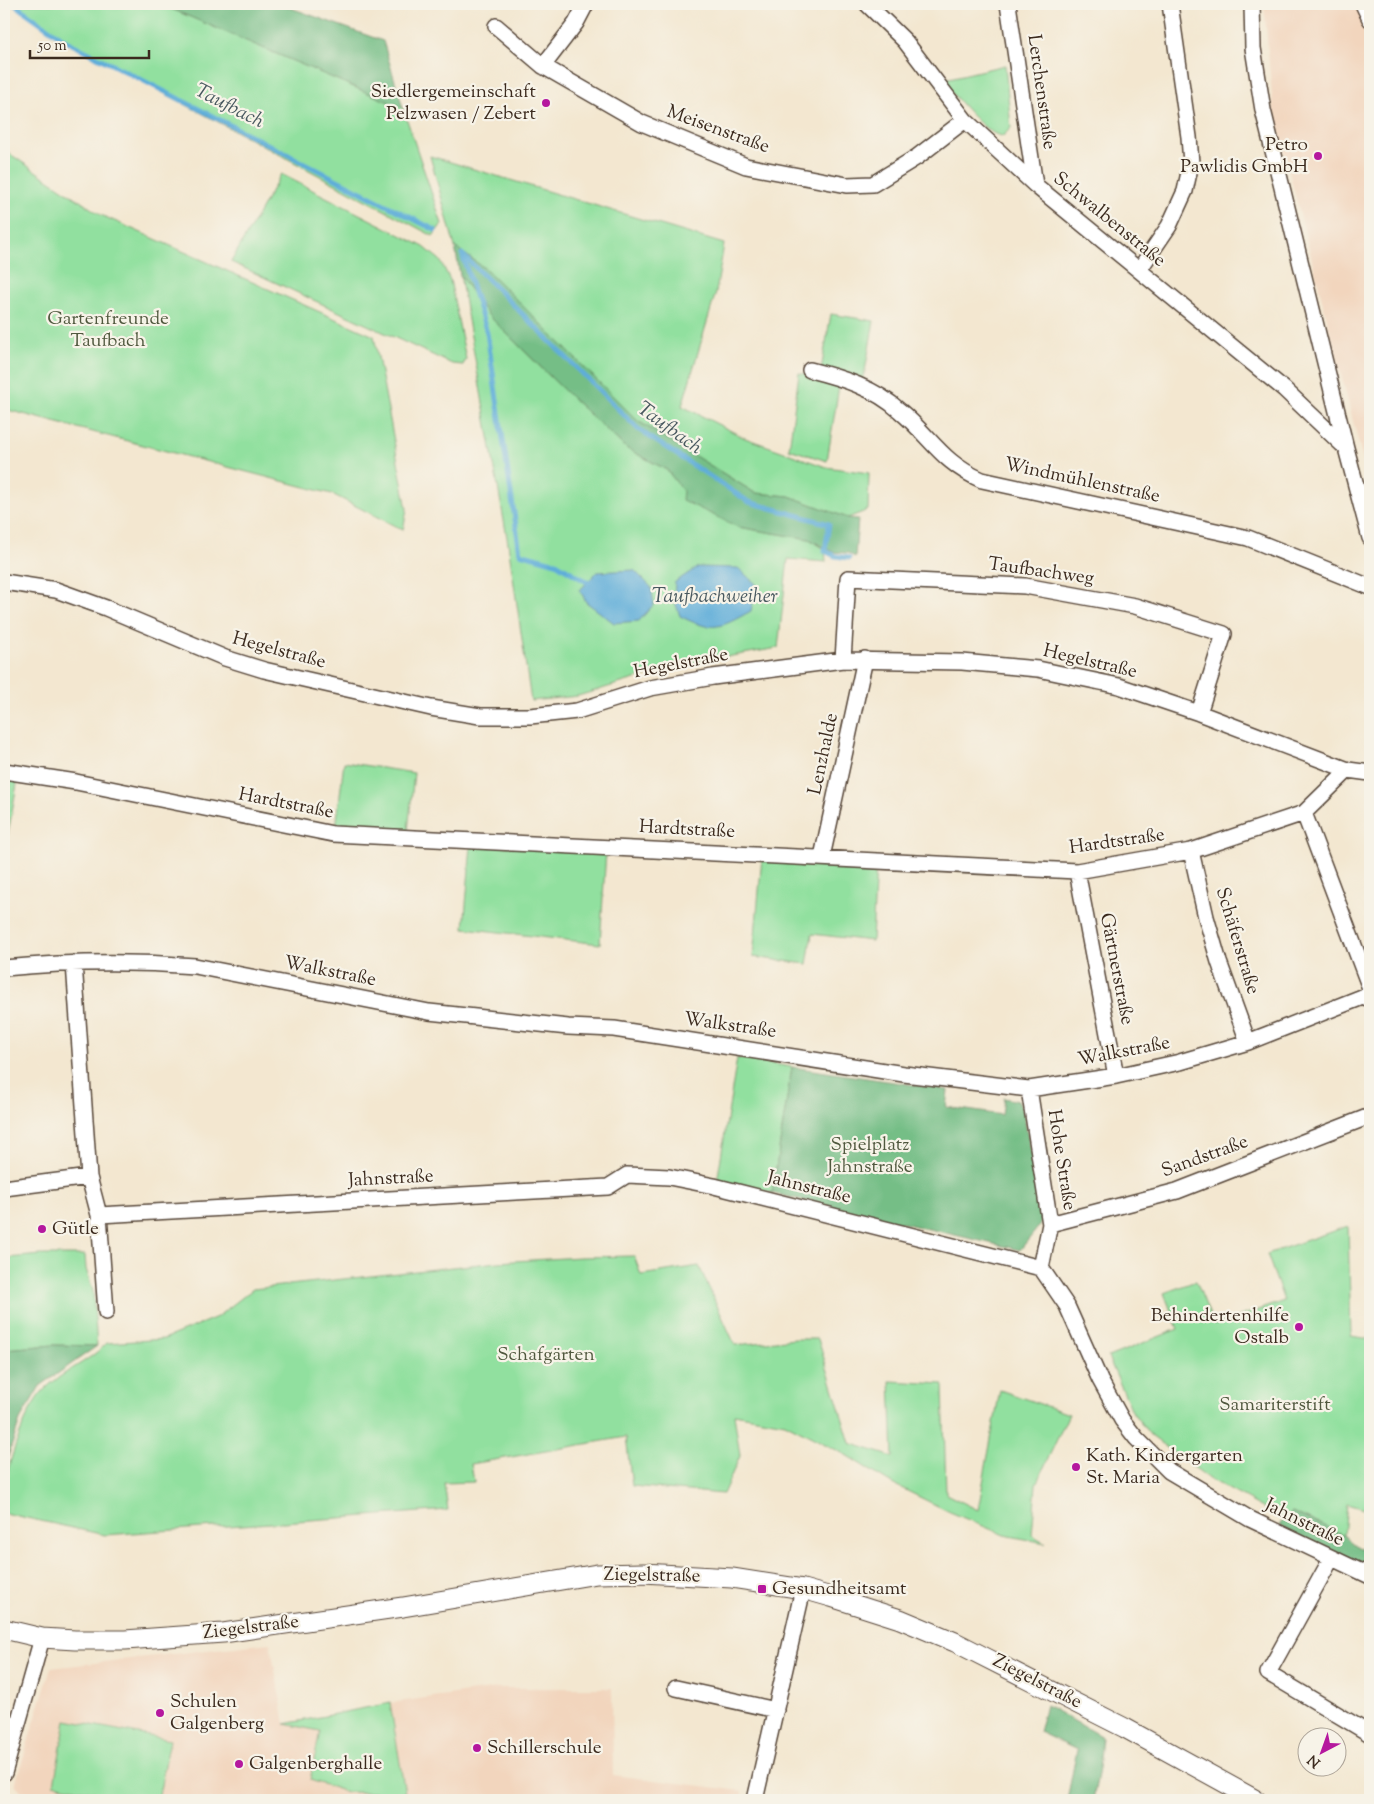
<svg xmlns="http://www.w3.org/2000/svg" width="1374" height="1804" font-family="'Sorts Mill Goudy',serif">
  <style>
    .built { fill: #f2d5bd }
    .green { fill: #91e09f; stroke: #66855e }
    .forest { fill: #74be86; stroke: #587452 }
    .water { fill: #5fadd9; stroke: #4d6c7c }
    .lines { fill: none; stroke-linecap: round; stroke-linejoin: round }
    .stream { stroke: #5fadd9; stroke-width: 5 }
    .minor-casing { stroke: #574639; stroke-width: 18 }
    .major-casing { stroke: #574639; stroke-width: 21 }
    .minor { stroke: #fff; stroke-width: 15 }
    .major { stroke: #fff; stroke-width: 19 }
    .poi-dot { fill: #b5179e; stroke: #f7f3e8; stroke-width: 2 }
    .labels { text-anchor: middle; dominant-baseline: central; stroke-width: 4.5; stroke-linejoin: round; paint-order: stroke }
    .poi-label { font-size: 19px; fill: #3b2a1e; stroke: #f7f3e8; text-anchor: start }
    .street-label { font-size: 19px; fill: #3b2a1e; stroke: #f7f3e8 }
    .park-label { font-size: 19px; fill: #50583e; stroke: #f7f3e8 }
    .water-label { font-size: 20px; font-style: italic; fill: #48585f; stroke: #f7f3e8 }
  </style>
  <rect width="100%" height="100%" fill="#f7f3e8"/>
  <filter id="ink" filterUnits="userSpaceOnUse"><feTurbulence type="fractalNoise" baseFrequency=".02" numOctaves="2"/><feDisplacementMap in="SourceGraphic" scale="10" xChannelSelector="R" yChannelSelector="G"/><feConvolveMatrix kernelMatrix="1 2 1 2 8 2 1 2 1" color-interpolation-filters="sRGB"/></filter>
  <filter id="wash" filterUnits="userSpaceOnUse"><feTurbulence type="fractalNoise" baseFrequency=".0096" numOctaves="4" result="noise"/><feDisplacementMap in="SourceGraphic" scale="20" xChannelSelector="R" yChannelSelector="G"/><feGaussianBlur stdDeviation="1.12" result="paint"/><feColorMatrix in="noise" values="0 0 0 0 0 0 0 0 0 0 0 0 0 0 0 0 0 1.4 0 .05"/><feComposite in="paint" operator="in"/></filter>
  <g filter="url(#wash)">
    <rect width="100%" height="100%" fill="#f3e7d0"/>
    <!-- built -->
    <path class="built" d="M 1264,4 L 1370,4 L 1370,487 L 1273,108 Z
      M 270,1643 L 285,1724 L 320,1731 L 405,1793 L 390,1703 L 498,1688 L 612,1688 L 613,1775 L 742,1791 L 741,1800 L 28,1800 L 15,1784 L 51,1668 Z"/>
    <!-- green -->
    <path class="green" d="M 14,4 L 160,4 L 403,108 L 442,224 L 433,236 L 66,41 Z
      M 1005,65 L 1011,128 L 1003,136 C 985,136 954,94 941,80 Z
      M 4,150 L 101,215 L 374,336 L 407,509 L 403,530 L 332,494 L 4,409 Z
      M 430,156 L 724,244 L 716,292 L 682,406 L 745,438 L 826,467 L 869,473 L 868,510 L 848,518 L 789,496 L 755,493 L 638,421 L 487,270 L 455,247 Z
      M 281,174 L 424,247 L 440,260 L 450,280 L 466,359 L 463,365 L 452,364 L 231,262 Z
      M 460,275 L 488,315 L 570,396 L 626,448 L 667,470 L 683,491 L 738,527 L 809,539 L 825,549 L 826,562 L 788,559 L 778,648 L 685,664 L 578,696 L 531,701 L 508,543 Z
      M 831,314 L 874,321 L 863,382 L 821,370 Z
      M 799,373 L 840,380 L 827,461 L 789,449 Z
      M 344,762 L 414,773 L 408,831 L 336,828 Z
      M 4,777 L 18,779 L 4,855 Z
      M 471,845 L 606,851 L 600,944 L 464,928 Z
      M 762,857 L 876,864 L 872,941 L 812,934 L 807,964 L 753,957 Z
      M 737,1058 L 792,1067 L 772,1193 L 717,1182 Z
      M 1348,1226 L 1351,1336 L 1370,1339 L 1370,1511 L 1347,1504 L 1344,1535 L 1292,1512 L 1283,1519 L 1210,1479 L 1151,1436 L 1133,1413 L 1108,1357 L 1178,1329 L 1164,1293 L 1196,1281 L 1214,1325 L 1284,1301 L 1267,1254 Z
      M 41,1255 L 85,1255 L 86,1269 L 93,1291 L 97,1346 L 54,1345 L 4,1349 L 4,1263 L 8,1258 Z
      M 634,1256 L 641,1275 L 699,1266 L 735,1345 L 796,1339 L 818,1339 L 850,1443 L 893,1457 L 890,1381 L 943,1384 L 946,1494 L 978,1510 L 1000,1390 L 1069,1414 L 1036,1484 L 1032,1535 L 1046,1543 L 1004,1535 L 950,1512 L 887,1481 L 846,1455 L 785,1423 L 734,1414 L 740,1456 L 723,1494 L 632,1486 L 626,1437 L 471,1464 L 474,1482 L 444,1483 L 448,1510 L 105,1535 L 4,1513 C 4,1505 3,1497 4,1489 C 7,1466 26,1409 42,1392 C 60,1372 88,1363 107,1343 L 164,1339 L 217,1317 L 253,1289 L 498,1262 L 581,1257 Z
      M 390,1703 L 405,1793 L 347,1792 L 310,1780 L 320,1731 L 285,1724 Z
      M 66,1720 L 170,1740 L 158,1800 L 133,1800 L 54,1784 Z"/>
    <!-- forest -->
    <path class="forest" d="M 160,4 L 280,4 L 383,41 L 403,108 Z
      M 455,247 L 487,270 L 638,421 L 755,493 L 789,496 L 848,518 L 858,519 L 855,557 L 848,553 L 833,552 L 809,539 L 738,527 L 682,500 L 683,491 L 667,470 L 626,448 L 570,396 L 488,315 L 460,275 Z
      M 792,1067 L 948,1090 L 946,1107 L 1002,1115 L 1004,1098 L 1018,1101 L 1023,1111 L 1044,1220 L 1020,1250 L 772,1193 Z
      M 54,1345 L 97,1346 L 40,1386 L 20,1420 L 4,1469 L 4,1349 Z
      M 1292,1512 L 1344,1535 L 1358,1547 L 1370,1551 L 1370,1571 L 1279,1526 L 1283,1519 Z
      M 1046,1705 L 1102,1737 L 1099,1769 L 1093,1800 L 1067,1800 L 1077,1750 L 1039,1732 Z"/>
    <!-- water -->
    <path class="water" d="M 698,567 L 738,568 L 756,584 L 751,611 C 720,628 713,633 680,616 L 674,599 L 675,582 Z
      M 634,570 L 651,587 L 654,604 L 639,621 L 614,623 L 586,602 L 580,590 L 597,572 Z"/>
    <g class="lines">
      <!-- stream -->
      <path class="stream" d="M 14,4 L 66,41 L 435,230
        M 462,254 L 639,430 L 749,502 L 829,524 L 825,551 L 835,556 L 849,558
        M 463,257 L 487,333 L 520,553 L 556,563 L 587,582"/>
    </g>
  </g>
  <g filter="url(#ink)">
    <g class="lines">
      <!-- minor casing -->
      <g class="minor-casing">
        <path id="minor" d="M 867,4 L 905,41 L 965,120 L 1035,185 L 1284,389 L 1346,448
          M 1008,4 L 1035,185
          M 1252,4 L 1253,48 L 1263,110 L 1346,448 L 1370,538
          M 1363,4 L 1370,19
          M 496,26 L 543,66 L 642,123 L 746,166 L 847,185 L 873,184 L 917,157 L 965,120
          M 543,66 L 576,23 L 586,4
          M 1139,270 L 1169,226 L 1185,191 L 1191,163 L 1189,137 L 1170,4
          M 810,370 C 842,378 875,388 900,411 C 931,437 942,463 982,480 L 1248,538 L 1370,587
          M 4,582 L 56,590 L 106,608 L 225,658 L 264,670 L 431,708 L 480,716 L 530,716 L 577,711 L 650,688 L 713,677 L 843,660 L 962,662 L 1038,669 L 1119,686 L 1199,713 L 1348,770 L 1370,773
          M 843,660 L 848,578 L 1025,586 L 1135,606 L 1224,634 L 1199,713
          M 4,771 L 76,782 L 333,834 L 1077,871 L 1191,851 L 1304,813 L 1348,770
          M 1304,813 L 1370,988
          M 1191,851 L 1206,917 L 1219,962 L 1248,1042
          M 822,857 L 865,659
          M 1077,871 L 1116,1076
          M 74,963 L 89,1177 L 99,1215 L 608,1187 L 627,1175 L 669,1177 L 714,1186 L 1041,1268 L 1067,1306 L 1100,1380 L 1122,1420 L 1136,1438 L 1169,1471 L 1250,1519 L 1370,1576
          M 4,968 C 67,962 131,961 195,966 L 429,1012 L 568,1027 L 614,1029 L 904,1074 L 1029,1089 L 1116,1076 L 1180,1062 L 1248,1042 L 1370,994
          M 1029,1089 L 1050,1224 L 1041,1268
          M 4,1188 L 89,1177
          M 99,1215 L 106,1312
          M 1050,1224 L 1177,1191 L 1370,1116
          M 1331,1559 L 1268,1673 L 1370,1734
          M 676,1688 L 776,1710
          M 4,1773 L 42,1638
          M 755,1800 L 803,1589"/>
      </g>
      <!-- major casing -->
      <g class="major-casing">
        <path id="major" d="M 4,1629 L 42,1638 L 75,1640 L 125,1640 L 223,1633 L 403,1607 L 597,1574 L 643,1573 L 732,1578 L 803,1589 L 831,1597 L 900,1619 L 955,1642 L 1125,1728 L 1256,1800"/>
      </g>
      <!-- minor -->
      <use href="#minor" class="minor"/>
      <!-- major -->
      <use href="#major" class="major"/>
    </g>
  </g>
  <!-- markers -->
  <g class="poi-dot">
    <circle cx="546" cy="103" r="5"/>
    <circle cx="1318" cy="156" r="5"/>
    <circle cx="42" cy="1229" r="5"/>
    <circle cx="1299" cy="1327" r="5"/>
    <circle cx="1076" cy="1467" r="5"/>
    <rect x="757" y="1584" width="10" height="10" rx="2.5"/>
    <circle cx="160" cy="1713" r="5"/>
    <circle cx="477" cy="1748" r="5"/>
    <circle cx="239" cy="1764" r="5"/>
  </g>
  <g class="labels">
    <!-- poi labels -->
    <g class="poi-label">
      <text x="536" y="92" text-anchor="end">Siedlergemeinschaft<tspan x="536" dy="22">Pelzwasen / Zebert</tspan></text>
      <text x="1308" y="145" text-anchor="end">Petro<tspan x="1308" dy="22">Pawlidis GmbH</tspan></text>
      <text x="52" y="1229">Gütle</text>
      <text x="1289" y="1316" text-anchor="end">Behindertenhilfe<tspan x="1289" dy="22">Ostalb</tspan></text>
      <text x="1086" y="1456">Kath. Kindergarten<tspan x="1086" dy="22">St. Maria</tspan></text>
      <text x="772" y="1589">Gesundheitsamt</text>
      <text x="170" y="1702">Schulen<tspan x="170" dy="22">Galgenberg</tspan></text>
      <text x="487" y="1748">Schillerschule</text>
      <text x="249" y="1764">Galgenberghalle</text>
    </g>
    <!-- street labels -->
    <g class="street-label">
      <text transform="translate(1041 92) rotate(82)">Lerchenstraße</text>
      <text transform="translate(718 130) rotate(20)">Meisenstraße</text>
      <text transform="translate(1109 220) rotate(39)">Schwalbenstraße</text>
      <text transform="translate(1082 481) rotate(12)">Windmühlenstraße</text>
      <text transform="translate(1041 572) rotate(8)">Taufbachweg</text>
      <text transform="translate(279 651) rotate(15)">Hegelstraße</text>
      <text transform="translate(1090 662) rotate(13)">Hegelstraße</text>
      <text transform="translate(681 664) rotate(-11)">Hegelstraße</text>
      <text transform="translate(824 754) rotate(-78)">Lenzhalde</text>
      <text transform="translate(286 804) rotate(11)">Hardtstraße</text>
      <text transform="translate(687 830) rotate(3)">Hardtstraße</text>
      <text transform="translate(1117 842) rotate(-8)">Hardtstraße</text>
      <text transform="translate(1237 941) rotate(73)">Schäferstraße</text>
      <text transform="translate(1116 969) rotate(79)">Gärtnerstraße</text>
      <text transform="translate(330 972) rotate(11)">Walkstraße</text>
      <text transform="translate(730 1026) rotate(8)">Walkstraße</text>
      <text transform="translate(1124 1052) rotate(-11)">Walkstraße</text>
      <text transform="translate(1205 1157) rotate(-20)">Sandstraße</text>
      <text transform="translate(1061 1160) rotate(81)">Hohe Straße</text>
      <text transform="translate(391 1179) rotate(-3)">Jahnstraße</text>
      <text transform="translate(809 1188) rotate(14)">Jahnstraße</text>
      <text transform="translate(1304 1523) rotate(26)">Jahnstraße</text>
      <text transform="translate(652 1576) rotate(1)">Ziegelstraße</text>
      <text transform="translate(251 1628) rotate(-7)">Ziegelstraße</text>
      <text transform="translate(1037 1682) rotate(27)">Ziegelstraße</text>
    </g>
    <!-- park labels -->
    <g class="park-label">
      <text x="108" y="319">Gartenfreunde<tspan x="108" dy="22">Taufbach</tspan></text>
      <text x="870" y="1145">Spielplatz<tspan x="870" dy="22">Jahnstraße</tspan></text>
      <text x="546" y="1355">Schafgärten</text>
      <text x="1275" y="1405">Samariterstift</text>
    </g>
    <!-- water labels -->
    <g class="water-label">
      <text transform="translate(229 107) rotate(27)">Taufbach</text>
      <text transform="translate(669 429) rotate(36)">Taufbach</text>
      <text x="715" y="597">Taufbachweiher</text>
    </g>
  </g>
  <!-- margin -->
  <rect width="1374" height="1804" fill="none" stroke="#f7f3e8" stroke-width="20"/>
  <!-- north arrow -->
  <g transform="translate(1322 1752) rotate(221)"><circle r="24" fill="#f7f3e8" stroke="#aca397"/>
  <path d="M0-4L9 19L0 12L-9 19Z" fill="#b5179e"/>
  <text y="-8" font-size="14" font-weight="bold" text-anchor="middle" fill="#3b2a1e">N</text>
  </g>
  <!-- scale -->
  <path d="M30 50v8h119v-8" fill="none" stroke="#3b2a1e" stroke-width="2.5"/>
  <text x="38" y="50" font-size="15" fill="#3b2a1e" stroke="#f7f3e8" stroke-width="4" paint-order="stroke">50 m</text>
</svg>
